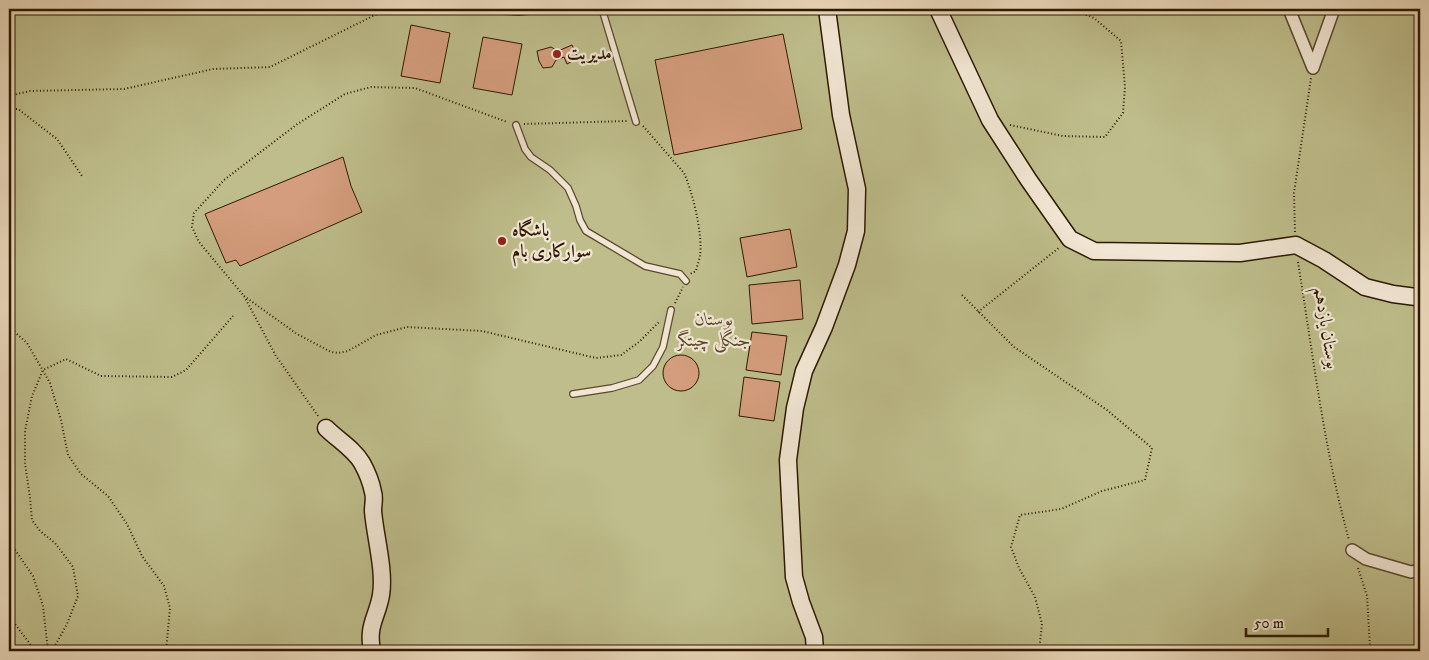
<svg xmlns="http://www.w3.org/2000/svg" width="1429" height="660" font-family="'IM FELL DW Pica',Amiri,serif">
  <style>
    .green { fill: #bebd8b; stroke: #766b46 }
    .building { fill: #d49d7d; stroke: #2d1900 }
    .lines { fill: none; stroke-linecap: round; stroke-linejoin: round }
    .lane-casing { stroke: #5c492f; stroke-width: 8 }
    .street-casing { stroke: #5c492f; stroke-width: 14 }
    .secondary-casing { stroke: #2d1900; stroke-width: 19 }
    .path { stroke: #2d1900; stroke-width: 2; stroke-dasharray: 1 2.5; stroke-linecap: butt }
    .lane { stroke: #f1e6d3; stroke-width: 5.5 }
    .street { stroke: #f1e6d3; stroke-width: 11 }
    .secondary { stroke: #f1e6d3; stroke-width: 16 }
    .poi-dot { fill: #8f2418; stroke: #f1e6d3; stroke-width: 2 }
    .labels { text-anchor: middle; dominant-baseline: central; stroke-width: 4.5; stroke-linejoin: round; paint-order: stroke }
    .poi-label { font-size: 18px; font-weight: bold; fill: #2d1900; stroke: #f1e6d3; text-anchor: start }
    .park-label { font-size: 18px; font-style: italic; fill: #584a2a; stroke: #f1e6d3 }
    .street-label { font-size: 18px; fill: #2d1900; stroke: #f1e6d3 }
  </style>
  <rect width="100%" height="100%" fill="#ead9bb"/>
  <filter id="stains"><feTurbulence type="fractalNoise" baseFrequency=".004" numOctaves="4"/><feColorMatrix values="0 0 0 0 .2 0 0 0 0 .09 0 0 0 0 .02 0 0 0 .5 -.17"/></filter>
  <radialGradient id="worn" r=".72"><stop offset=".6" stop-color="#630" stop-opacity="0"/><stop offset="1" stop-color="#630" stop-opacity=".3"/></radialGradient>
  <!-- green -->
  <path class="green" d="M 9,9 L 1420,9 L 1420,651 L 9,651 Z"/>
  <!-- building -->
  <path class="building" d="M 411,25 L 450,33 L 440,83 L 401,76 Z
    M 783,34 L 802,129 L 674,155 L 655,60 Z
    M 483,37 L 522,44 L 512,95 L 473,88 Z
    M 572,45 L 578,58 L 567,64 L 564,57 L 556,60 L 552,67 L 543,68 L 539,61 L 537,51 L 551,47 L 558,51 Z
    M 343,157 L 351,186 L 362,212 L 240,266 L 236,260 L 226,263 L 205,214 Z
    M 790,229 L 797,267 L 747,277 L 740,238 Z
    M 800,280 L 803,319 L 752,324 L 749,285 Z
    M 752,332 L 787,336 L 781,375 L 746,370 Z
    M663 373a18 18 0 1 1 36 0a18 18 0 1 1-36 0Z
    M 744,377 L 780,382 L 774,421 L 739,416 Z"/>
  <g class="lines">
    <!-- lane casing -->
    <g class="lane-casing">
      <path id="lane" d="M 473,9 L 519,12 L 549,9
        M 602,9 L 636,122
        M 516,125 L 525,149 L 531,157 L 550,170 L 568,188 L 576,206 L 580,220 L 586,231 L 645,266 L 680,274 L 686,281
        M 573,394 L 612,388 L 639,380 L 653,366 L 663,347 L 671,310"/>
    </g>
    <!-- street casing -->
    <g class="street-casing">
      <path id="street" d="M 1289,9 L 1313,68
        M 1313,68 L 1334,9
        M 1352,550 L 1366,559 L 1411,572 L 1420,570"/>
    </g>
    <!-- secondary casing -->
    <g class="secondary-casing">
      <path id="secondary" d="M 938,9 L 990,120 L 1028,179 L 1070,239 L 1094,251 L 1240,253 L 1296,245 L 1324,260 L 1365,287 L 1393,294 L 1416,297 L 1420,296
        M 326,428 C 338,440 354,449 362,463 C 367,472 371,482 373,492 C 375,498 373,504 373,511 C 375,536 385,570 381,595 C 377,618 367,625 372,651
        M 815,651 L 814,637 L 801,602 L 794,577 L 788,460 L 795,408 L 804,371 L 824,327 L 847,265 L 856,231 L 857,189 L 841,115 L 827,9"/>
    </g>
    <!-- path -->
    <path class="path" d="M 9,96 L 30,91 L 124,89 L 213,69 L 270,67 L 381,12 L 394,9
      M 9,109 L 18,109 L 57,139 L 82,176
      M 524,124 L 627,121
      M 1010,125 L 1063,136 L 1105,137 L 1123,113 L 1125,87 L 1121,41 L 1094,18 L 1072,9
      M 643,126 L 684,173 C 693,193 703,235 700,256 C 699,261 697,266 696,271 L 690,274
      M 1295,232 L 1294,193 L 1311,78
      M 1298,262 C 1313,355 1324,449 1349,540
      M 962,295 L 1014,347 L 1107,410 L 1152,448 L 1145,480 L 1102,491 L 1061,509 L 1020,515 L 1011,547 L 1019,568 L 1035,597 L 1042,624 L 1039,651
      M 244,296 L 297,334 L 331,352 L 338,353 L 348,351 L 376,335 L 407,327 L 482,331 L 596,358 L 621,355 L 639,342 L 659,322
      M 675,303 L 683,287
      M 978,312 L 1060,247
      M 9,327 L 27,343 L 50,383 L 61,420 L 68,455 L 81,474 L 108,496 L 127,524 L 142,556 L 164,586 L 170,608 L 166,651
      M 318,416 L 276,356 L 244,296 L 199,242 L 192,227 L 194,213 L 224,180 L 296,125 L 345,94 L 371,87 L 415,88 L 507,122
      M 9,541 L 33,576 L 43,606 L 48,651
      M 1358,568 L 1367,596 L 1370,647 L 1369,651
      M 9,616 L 33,648 L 38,651
      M 52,651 L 67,624 L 78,596 L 73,567 L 55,543 L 40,531 L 32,520 L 30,498 L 25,463 L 25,431 L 32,396 L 43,370 L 66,359 L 101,376 L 172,377 L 186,370 L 233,316"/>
    <!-- lane -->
    <use href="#lane" class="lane"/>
    <!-- street -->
    <use href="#street" class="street"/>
    <!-- secondary -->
    <use href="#secondary" class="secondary"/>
  </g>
  <!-- markers -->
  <g class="poi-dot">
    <circle cx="557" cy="54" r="5"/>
    <circle cx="502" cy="241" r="5"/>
  </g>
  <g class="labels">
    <!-- poi labels -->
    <g class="poi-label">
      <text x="567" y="54">مدیریت</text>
      <text x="512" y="231">باشگاه<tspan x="512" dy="21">سوارکاری بام</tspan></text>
    </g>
    <!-- park labels -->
    <g class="park-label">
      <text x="714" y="320">بوستان<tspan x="714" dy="21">جنگلی چیتگر</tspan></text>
    </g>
    <!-- street labels -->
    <g class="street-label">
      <text transform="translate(1326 328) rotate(81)">بوستان یازدهم</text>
    </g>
  </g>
  <!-- margin -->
  <rect width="1429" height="660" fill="none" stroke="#ead9bb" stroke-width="30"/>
  <rect x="10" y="10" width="1409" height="640" fill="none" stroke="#2d1900" stroke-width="2.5"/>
  <rect x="15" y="15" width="1399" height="630" fill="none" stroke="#2d1900"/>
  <!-- scale -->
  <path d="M1246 628v8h82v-8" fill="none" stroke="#2d1900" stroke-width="2.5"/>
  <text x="1254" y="628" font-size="15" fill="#2d1900" stroke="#f1e6d3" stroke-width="4" paint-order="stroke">50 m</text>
  <rect width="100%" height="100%" filter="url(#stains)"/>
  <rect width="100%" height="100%" fill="url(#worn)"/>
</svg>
